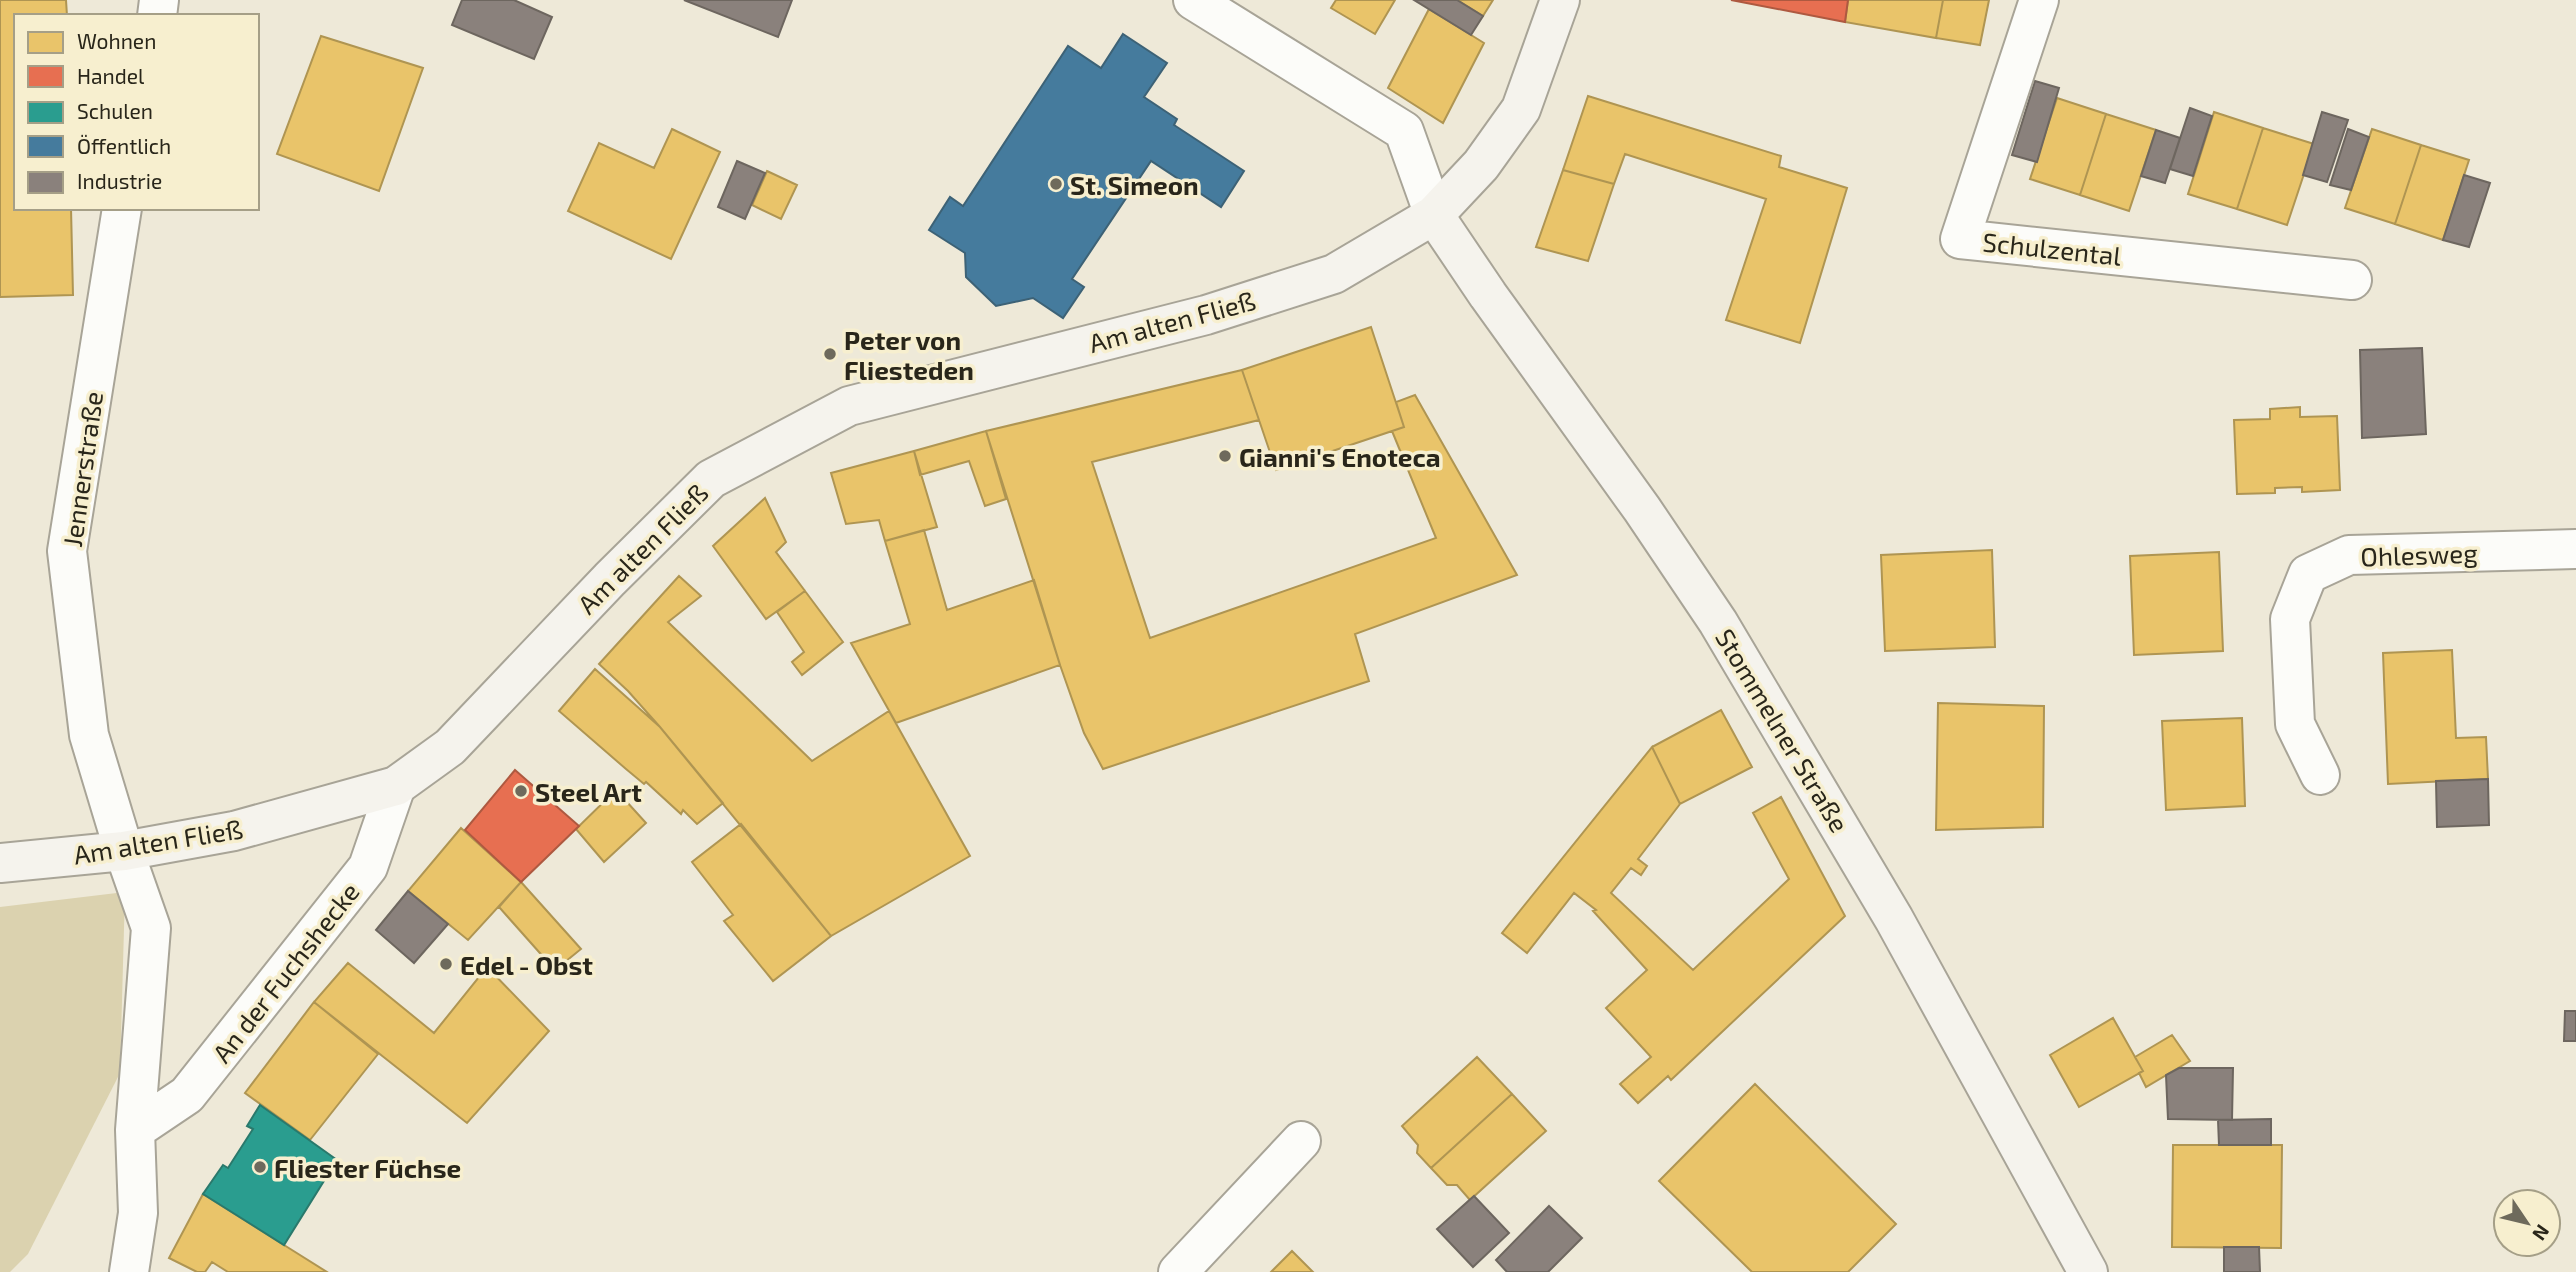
<svg xmlns="http://www.w3.org/2000/svg" width="2576" height="1272" font-family="'Exo 2',sans-serif">
  <style>
    .green { fill: #dbd2af }
    .homes { fill: #e9c46a; stroke: #af9552; stroke-width: 2 }
    .shops { fill: #e76f51; stroke: #ae5940; stroke-width: 2 }
    .schools { fill: #2a9d8f; stroke: #2a796c; stroke-width: 2 }
    .public { fill: #457b9d; stroke: #3d6276; stroke-width: 2 }
    .industry { fill: #8a817c; stroke: #6d665f; stroke-width: 2 }
    .lines { fill: none; stroke-linecap: round; stroke-linejoin: round }
    .minor-casing { stroke: #a8a497; stroke-width: 42 }
    .secondary-casing { stroke: #a8a497; stroke-width: 42 }
    .minor { stroke: #fcfcf9; stroke-width: 38 }
    .secondary { stroke: #f5f3ed; stroke-width: 38 }
    .poi-dot { fill: #6e6a5c; stroke: #f7efcf; stroke-width: 2.5 }
    .labels { text-anchor: middle; dominant-baseline: central; stroke-width: 7; stroke-linejoin: round; paint-order: stroke }
    .poi-label { font-size: 26px; font-weight: bold; fill: #29261a; stroke: #f7efcf; text-anchor: start }
    .street-label { font-size: 26px; fill: #29261a; stroke: #f7efcf }
  </style>
  <rect width="100%" height="100%" fill="#eee9d8"/>
  <!-- green -->
  <path class="green" d="M 125,892 L 120,1073 L 28,1254 L 10,1272 L 0,1272 L 0,907 Z"/>
  <!-- homes -->
  <path class="homes" d="M 0,0 L 66,0 L 67,16 L 16,16 L 16,208 L 71,208 L 73,295 L 0,297 Z
    M 1336,0 L 1395,0 L 1375,34 L 1331,8 Z
    M 1457,0 L 1493,0 L 1483,16 Z
    M 1848,0 L 1943,0 L 1936,38 L 1845,22 Z
    M 1943,0 L 1989,0 L 1980,45 L 1936,38 Z
    M 1429,9 L 1484,43 L 1443,123 L 1388,88 Z
    M 321,36 L 423,68 L 379,191 L 277,154 Z
    M 1588,96 L 1781,156 L 1779,167 L 1847,188 L 1800,343 L 1726,320 L 1766,199 L 1625,154 L 1614,184 L 1563,170 Z
    M 2057,98 L 2106,114 L 2080,195 L 2030,179 Z
    M 2214,112 L 2263,128 L 2237,209 L 2188,194 Z
    M 2106,114 L 2156,130 L 2129,211 L 2080,195 Z
    M 2263,128 L 2314,144 L 2287,225 L 2237,209 Z
    M 672,129 L 720,152 L 671,259 L 568,211 L 599,143 L 654,168 Z
    M 2372,129 L 2421,145 L 2395,224 L 2345,208 Z
    M 2421,145 L 2469,160 L 2443,240 L 2395,224 Z
    M 1563,170 L 1614,184 L 1588,261 L 1536,247 Z
    M 767,171 L 797,185 L 781,219 L 752,205 Z
    M 1371,327 L 1404,427 L 1276,470 L 1242,370 Z
    M 1242,370 L 1259,420 L 1092,462 L 1150,638 L 1436,538 L 1392,431 L 1404,427 L 1396,402 L 1415,395 L 1517,575 L 1355,634 L 1369,681 L 1103,769 L 1084,733 L 1060,665 L 986,431 Z
    M 2300,407 L 2300,417 L 2337,416 L 2340,490 L 2302,492 L 2302,487 L 2275,488 L 2275,493 L 2237,494 L 2234,420 L 2270,419 L 2270,409 Z
    M 986,431 L 1006,499 L 985,506 L 969,461 L 920,475 L 914,451 Z
    M 914,451 L 937,527 L 885,541 L 879,520 L 846,524 L 831,473 Z
    M 765,498 L 786,542 L 776,552 L 805,591 L 766,619 L 713,546 Z
    M 924,530 L 947,610 L 1034,580 L 1060,665 L 896,723 L 851,643 L 910,624 L 885,541 Z
    M 1992,550 L 1995,647 L 1885,651 L 1881,555 Z
    M 2219,552 L 2223,651 L 2134,655 L 2130,556 Z
    M 679,576 L 701,596 L 668,622 L 812,761 L 889,711 L 970,856 L 831,936 L 660,727 L 628,691 L 599,664 Z
    M 805,591 L 843,642 L 802,675 L 792,662 L 804,652 L 777,612 Z
    M 2452,650 L 2456,738 L 2486,737 L 2488,779 L 2388,784 L 2383,653 Z
    M 595,669 L 660,727 L 723,803 L 697,824 L 683,810 L 681,814 L 646,782 L 644,784 L 626,769 L 559,711 Z
    M 1938,703 L 2044,706 L 2043,827 L 1936,830 Z
    M 1721,710 L 1752,767 L 1680,804 L 1652,747 Z
    M 2242,718 L 2245,806 L 2166,810 L 2162,721 Z
    M 1652,747 L 1680,804 L 1638,859 L 1647,866 L 1641,875 L 1631,868 L 1611,893 L 1693,970 L 1789,879 L 1753,813 L 1781,797 L 1845,916 L 1671,1080 L 1668,1076 L 1638,1103 L 1620,1084 L 1651,1057 L 1606,1008 L 1647,970 L 1593,911 L 1596,910 L 1574,893 L 1527,953 L 1502,933 Z
    M 616,790 L 646,823 L 604,862 L 576,829 Z
    M 741,824 L 831,936 L 773,981 L 724,921 L 733,915 L 692,862 Z
    M 461,828 L 521,882 L 468,940 L 408,891 Z
    M 521,882 L 581,949 L 555,970 L 499,907 Z
    M 348,963 L 434,1033 L 487,967 L 549,1031 L 467,1123 L 314,1002 Z
    M 314,1002 L 378,1054 L 310,1140 L 245,1093 Z
    M 2113,1018 L 2143,1071 L 2079,1107 L 2050,1055 Z
    M 2172,1035 L 2190,1061 L 2146,1087 L 2139,1073 L 2143,1071 L 2135,1057 Z
    M 1477,1057 L 1512,1094 L 1431,1168 L 1417,1153 L 1418,1145 L 1402,1126 Z
    M 1755,1084 L 1896,1224 L 1848,1272 L 1752,1272 L 1659,1181 Z
    M 1512,1094 L 1546,1131 L 1470,1200 L 1457,1185 L 1447,1185 L 1431,1168 Z
    M 2173,1145 L 2282,1145 L 2281,1248 L 2172,1247 Z
    M 203,1194 L 284,1245 L 327,1272 L 228,1272 L 212,1262 L 205,1272 L 197,1272 L 169,1258 Z
    M 1292,1251 L 1313,1272 L 1271,1272 Z"/>
  <!-- shops -->
  <path class="shops" d="M 1731,0 L 1848,0 L 1845,22 Z
    M 515,770 L 579,826 L 521,882 L 465,830 Z"/>
  <!-- schools -->
  <path class="schools" d="M 260,1105 L 337,1160 L 284,1245 L 203,1194 L 223,1165 L 228,1168 L 253,1129 L 247,1126 Z"/>
  <!-- public -->
  <path class="public" d="M 1123,34 L 1167,63 L 1144,97 L 1177,119 L 1174,125 L 1244,171 L 1221,207 L 1151,161 L 1072,279 L 1084,287 L 1063,318 L 1033,298 L 996,306 L 966,277 L 965,253 L 929,230 L 950,197 L 963,206 L 1068,46 L 1101,68 Z"/>
  <!-- industry -->
  <path class="industry" d="M 462,0 L 514,0 L 552,17 L 534,59 L 452,25 Z
    M 684,0 L 792,0 L 778,37 Z
    M 1414,0 L 1457,0 L 1483,16 L 1471,35 Z
    M 2035,81 L 2059,88 L 2037,162 L 2012,155 Z
    M 2190,108 L 2212,116 L 2193,176 L 2170,169 Z
    M 2322,112 L 2348,120 L 2327,182 L 2303,175 Z
    M 2348,129 L 2369,137 L 2351,190 L 2330,185 Z
    M 2156,130 L 2180,138 L 2165,183 L 2141,176 Z
    M 737,161 L 765,173 L 745,219 L 718,207 Z
    M 2464,175 L 2490,183 L 2469,247 L 2443,240 Z
    M 2422,348 L 2426,434 L 2362,438 L 2360,350 Z
    M 2488,779 L 2489,825 L 2437,827 L 2436,781 Z
    M 408,891 L 448,924 L 414,963 L 376,930 Z
    M 2565,1011 L 2576,1011 L 2576,1041 L 2564,1041 Z
    M 2179,1068 L 2233,1068 L 2232,1120 L 2168,1119 L 2166,1075 Z
    M 2271,1119 L 2271,1145 L 2219,1145 L 2218,1120 Z
    M 1474,1196 L 1509,1233 L 1473,1267 L 1437,1229 Z
    M 1549,1206 L 1582,1238 L 1548,1272 L 1507,1272 L 1496,1260 Z
    M 2224,1247 L 2259,1247 L 2260,1272 L 2224,1272 Z"/>
  <g class="lines">
    <!-- minor casing -->
    <g class="minor-casing">
      <path id="minor" d="M 1193,0 L 1404,131 L 1434,215
        M 2039,0 L 1960,239 L 2352,280
        M 157,16 L 159,0
        M 122,208 L 67,551 L 89,735 L 124,851 L 151,928 L 135,1130 L 138,1213 L 129,1272
        M 2320,775 L 2295,724 L 2290,619 L 2308,574 L 2349,555 L 2576,549
        M 135,1130 L 187,1095 L 368,867 L 396,786
        M 1178,1272 L 1301,1141"/>
    </g>
    <!-- secondary casing -->
    <g class="secondary-casing">
      <path id="secondary" d="M 1434,215 L 1488,295 L 1642,509 L 1718,622 L 1894,919 L 2088,1272
        M 0,863 L 124,851 L 234,831 L 396,786 L 450,747 L 610,579 L 711,479 L 849,406 L 1206,315 L 1334,274 L 1434,215 L 1481,165 L 1521,109 L 1560,0"/>
    </g>
    <!-- minor -->
    <use href="#minor" class="minor"/>
    <!-- secondary -->
    <use href="#secondary" class="secondary"/>
  </g>
  <!-- markers -->
  <g class="poi-dot">
    <circle cx="1056" cy="184" r="7"/>
    <circle cx="830" cy="354" r="7"/>
    <circle cx="1225" cy="456" r="7"/>
    <circle cx="521" cy="791" r="7"/>
    <circle cx="446" cy="964" r="7"/>
    <circle cx="260" cy="1167" r="7"/>
  </g>
  <g class="labels">
    <!-- poi labels -->
    <g class="poi-label">
      <text x="1070" y="184">St. Simeon</text>
      <text x="844" y="339">Peter von<tspan x="844" dy="30">Fliesteden</tspan></text>
      <text x="1239" y="456">Gianni's Enoteca</text>
      <text x="535" y="791">Steel Art</text>
      <text x="460" y="964">Edel - Obst</text>
      <text x="274" y="1167">Fliester Füchse</text>
    </g>
    <!-- street labels -->
    <g class="street-label">
      <text transform="translate(2052 248) rotate(6)">Schulzental</text>
      <text transform="translate(1172 321) rotate(-15)">Am alten Fließ</text>
      <text transform="translate(82 469) rotate(-82)">Jennerstraße</text>
      <text transform="translate(642 548) rotate(-45)">Am alten Fließ</text>
      <text transform="translate(2419 554) rotate(-2)">Ohlesweg</text>
      <text transform="translate(1783 730) rotate(59)">Stommelner Straße</text>
      <text transform="translate(158 841) rotate(-9)">Am alten Fließ</text>
      <text transform="translate(285 972) rotate(-52)">An der Fuchshecke</text>
    </g>
  </g>
  <!-- legend -->
  <rect x="14" y="14" width="245" height="196" fill="#f7efcf" stroke="#a59f87" stroke-width="2"/>
  <rect x="28" y="32" width="35" height="21" fill="#e9c46a" stroke="#a59f87" stroke-width="2"/>
  <text x="77" y="49" font-size="21" fill="#29261a">Wohnen</text>
  <rect x="28" y="66" width="35" height="21" fill="#e76f51" stroke="#a59f87" stroke-width="2"/>
  <text x="77" y="84" font-size="21" fill="#29261a">Handel</text>
  <rect x="28" y="102" width="35" height="21" fill="#2a9d8f" stroke="#a59f87" stroke-width="2"/>
  <text x="77" y="119" font-size="21" fill="#29261a">Schulen</text>
  <rect x="28" y="136" width="35" height="21" fill="#457b9d" stroke="#a59f87" stroke-width="2"/>
  <text x="77" y="154" font-size="21" fill="#29261a">Öffentlich</text>
  <rect x="28" y="172" width="35" height="21" fill="#8a817c" stroke="#a59f87" stroke-width="2"/>
  <text x="77" y="189" font-size="21" fill="#29261a">Industrie</text>
  <!-- north arrow -->
  <g transform="translate(2527 1223) rotate(125)"><circle r="33" fill="#f7efcf" stroke="#a59f87" stroke-width="2"/>
  <path d="M0-5L12 26L0 18L-12 26Z" fill="#6e6a5c"/>
  <text y="-10" font-size="19" font-weight="bold" text-anchor="middle" fill="#29261a">N</text>
  </g>
</svg>
